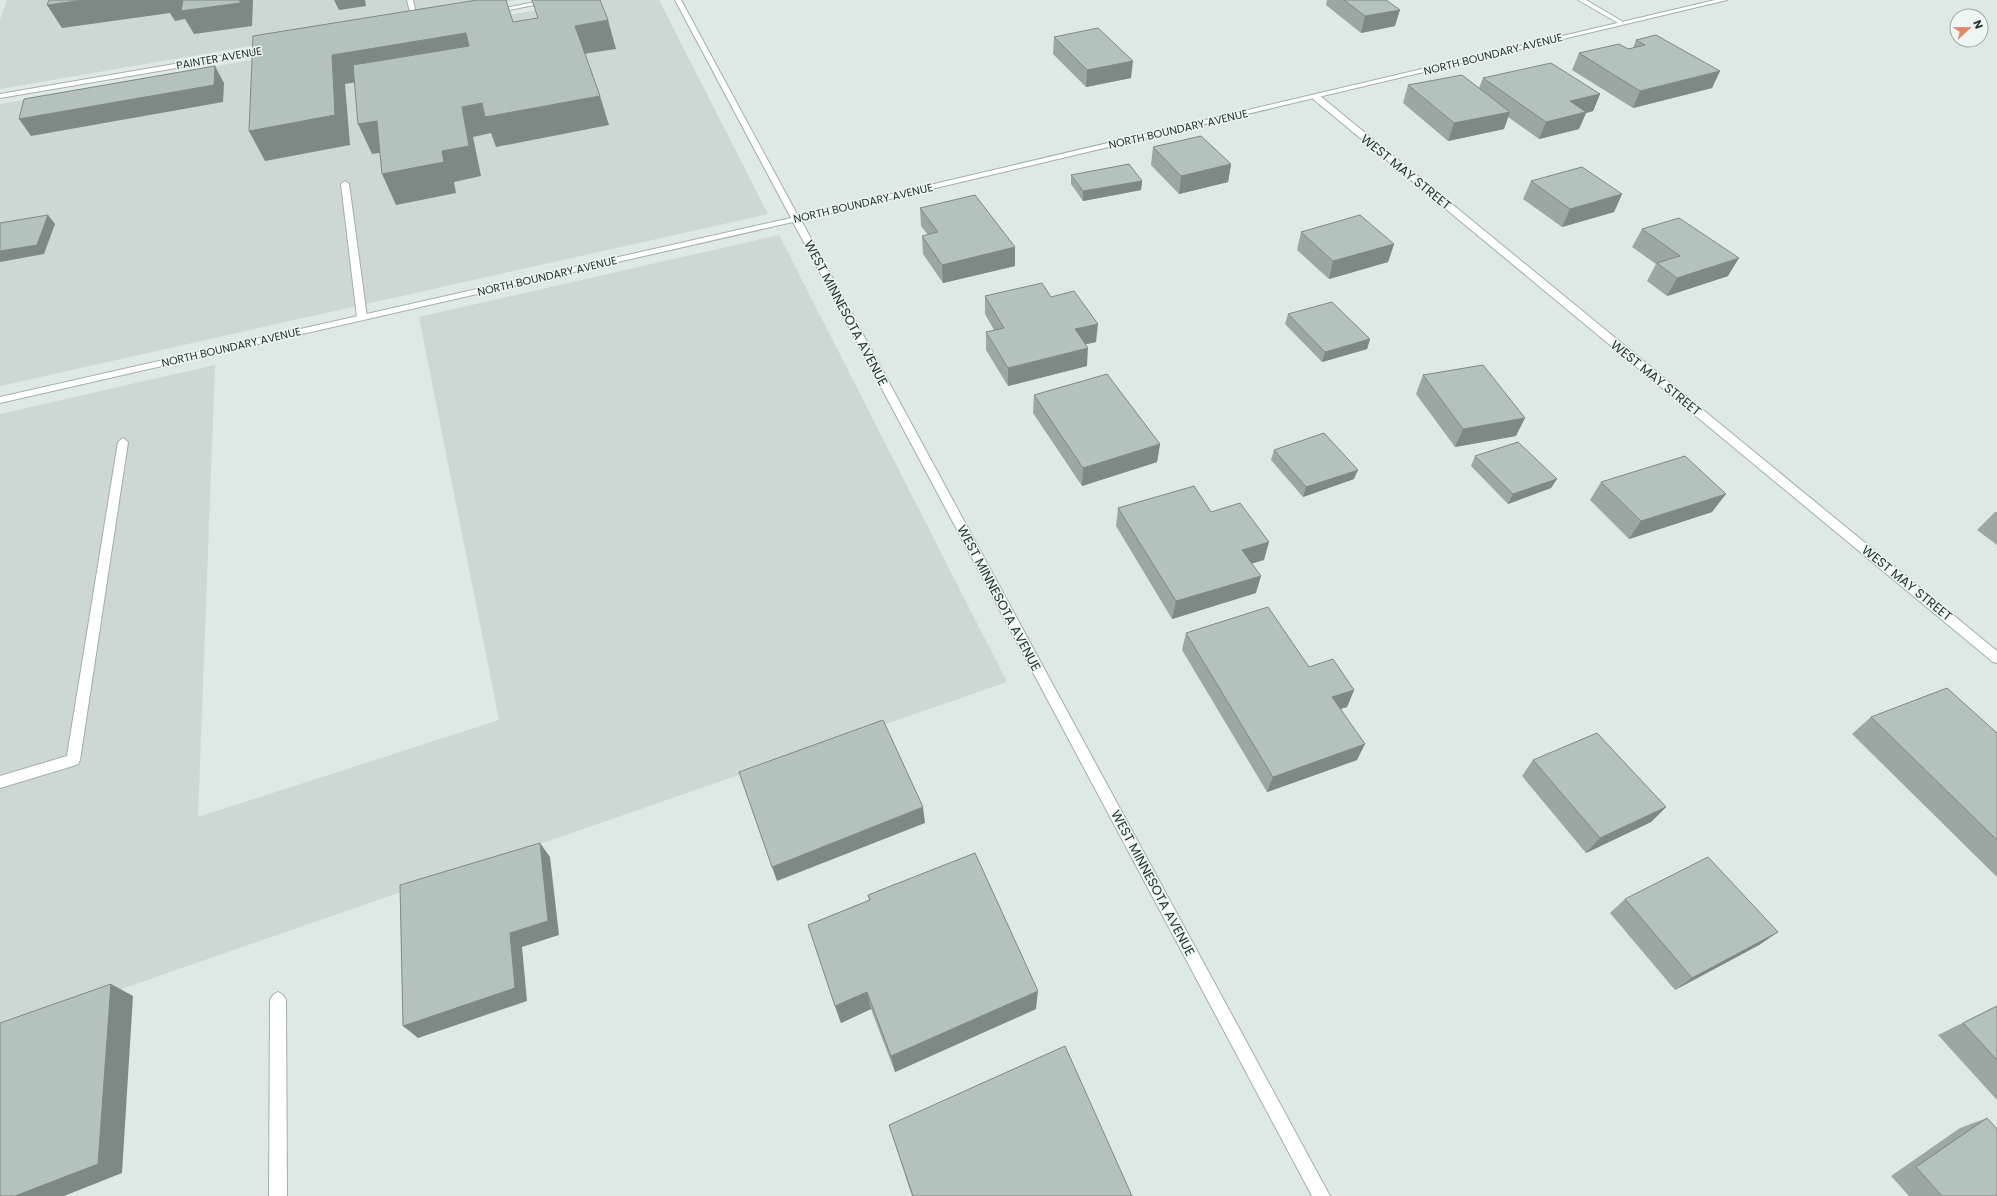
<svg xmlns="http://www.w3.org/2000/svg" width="1997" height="1196" font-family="Poppins,sans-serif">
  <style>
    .built { fill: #cdd7d3 }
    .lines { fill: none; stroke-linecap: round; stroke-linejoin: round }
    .service-casing { stroke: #a2afab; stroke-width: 2 }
    .minor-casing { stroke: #a2afab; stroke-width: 2 }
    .tertiary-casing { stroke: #a2afab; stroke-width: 2 }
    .service { fill: #fff; fill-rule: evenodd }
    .minor { fill: #fff; fill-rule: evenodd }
    .tertiary { fill: #fff; fill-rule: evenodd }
    .wall { fill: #9ba7a3 }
    .shaded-wall { fill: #7e8884 }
    .building { fill: #b4c2bd; stroke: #7e8884 }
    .labels { text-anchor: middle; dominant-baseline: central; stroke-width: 3; stroke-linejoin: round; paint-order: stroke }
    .far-street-label { font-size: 11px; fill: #223531; stroke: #eef5f2 }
    .street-label { font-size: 13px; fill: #223531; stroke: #eef5f2 }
  </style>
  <rect width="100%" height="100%" fill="#dee8e4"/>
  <!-- built -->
  <path class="built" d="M 7,0 L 517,0 L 0,89 L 0,20 Z
    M 595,0 L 659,0 L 768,214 L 0,386 L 0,104 Z
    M 779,235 L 1007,682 L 0,1031 L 0,414 L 215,365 L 198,817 L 499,720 L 419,317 Z"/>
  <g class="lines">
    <!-- service casing -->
    <g class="service-casing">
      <path id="service" d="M 407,0 L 413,0 L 418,25 L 413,24 Z
        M 1578,0 L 1586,0 L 1625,23 L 1620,24 Z
        M 345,181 L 349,184 L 367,317 L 362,320 L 357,317 L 341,184 Z
        M 123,438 L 128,442 L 80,760 L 78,764 L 73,766 L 0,788 L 0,776 L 67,756 L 118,442 Z"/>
    </g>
    <!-- minor casing -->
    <g class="minor-casing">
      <path id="minor" d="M 545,0 L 559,0 L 494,13 L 491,11 Z
        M 267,48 L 271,50 L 270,52 L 0,98 L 0,94 Z
        M 1313,95 L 1319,95 L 1997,651 L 1997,663 L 1993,662 L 1313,99 Z
        M 278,992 L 283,995 L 286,1000 L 287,1196 L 269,1196 L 270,1000 L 273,995 Z"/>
    </g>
    <!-- tertiary casing -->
    <g class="tertiary-casing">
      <path id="tertiary" d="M 675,0 L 681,0 L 798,216 L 1715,0 L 1727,0 L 801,220 L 1330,1196 L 1312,1196 L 793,222 L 0,403 L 0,397 L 791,218 Z"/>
    </g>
    <!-- service -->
    <use href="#service" class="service"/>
    <!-- minor -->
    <use href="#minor" class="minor"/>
    <!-- tertiary -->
    <use href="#tertiary" class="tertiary"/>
  </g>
  <!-- wall -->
  <path class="wall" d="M 1327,0 L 1386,0 L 1395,26 L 1361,33 L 1326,5 Z
    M 1054,37 L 1131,78 L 1086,87 L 1053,54 Z
    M 1636,40 L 1720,71 L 1712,88 L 1633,108 L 1572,70 L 1579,53 L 1628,49 L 1633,48 Z
    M 1483,78 L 1600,94 L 1593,111 L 1586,113 L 1579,129 L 1539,139 L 1508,117 L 1504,129 L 1448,141 L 1403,103 L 1408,85 L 1479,88 Z
    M 1153,147 L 1231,164 L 1228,182 L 1179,194 L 1151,165 Z
    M 1071,175 L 1142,181 L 1141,190 L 1083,201 L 1071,184 Z
    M 1531,181 L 1622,194 L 1614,212 L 1562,227 L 1523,199 Z
    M 920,208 L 1015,266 L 943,283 L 923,254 L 922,236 L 928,235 L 921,226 Z
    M 1642,229 L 1728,276 L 1667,296 L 1647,281 L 1656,264 L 1632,247 Z
    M 1301,232 L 1394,244 L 1388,262 L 1329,279 L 1297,250 Z
    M 985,296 L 1051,297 L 1096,342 L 1086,344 L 1087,366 L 1008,386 L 986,350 L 986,332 L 994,330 L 985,314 Z
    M 1288,314 L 1370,339 L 1367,349 L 1322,362 L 1285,324 Z
    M 1423,375 L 1516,436 L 1455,447 L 1416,394 Z
    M 1034,395 L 1160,444 L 1157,462 L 1082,486 L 1033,413 Z
    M 1274,450 L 1354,479 L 1303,497 L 1271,460 Z
    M 1475,456 L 1557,479 L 1551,488 L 1508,504 L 1471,466 Z
    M 1601,482 L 1712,512 L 1629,539 L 1590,500 Z
    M 1118,508 L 1211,512 L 1264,560 L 1252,563 L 1256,593 L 1172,619 L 1116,526 Z
    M 1995,512 L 1997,512 L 1997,545 L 1977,530 Z
    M 1186,633 L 1309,667 L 1354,690 L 1347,707 L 1340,709 L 1357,760 L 1267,792 L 1182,650 Z
    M 1871,717 L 1997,733 L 1997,877 L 1852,734 Z
    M 1533,760 L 1666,807 L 1651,822 L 1586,853 L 1522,776 Z
    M 868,895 L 1036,1009 L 895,1072 L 871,1009 L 841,1023 L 808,925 L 869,900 Z
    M 1625,899 L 1778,932 L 1759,945 L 1675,990 L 1610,913 Z
    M 1997,1006 L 1997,1100 L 1938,1035 Z
    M 1987,1118 L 1997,1196 L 1909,1196 L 1891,1176 L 1960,1128 Z
    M 889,1125 L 1132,1196 L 912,1196 Z"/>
  <!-- shaded-wall -->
  <path class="shaded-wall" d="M 84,0 L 253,0 L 252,26 L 194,34 L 185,19 L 175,21 L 170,13 L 62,28 L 47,5 Z
    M 334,0 L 365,0 L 366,6 L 339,10 Z
    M 1400,10 L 1395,26 L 1361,33 L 1365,16 Z
    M 608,20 L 616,49 L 583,54 L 575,26 Z
    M 466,33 L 476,62 L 345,84 L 350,145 L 265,161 L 249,131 L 332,55 Z
    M 1133,61 L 1131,78 L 1086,87 L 1087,70 Z
    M 215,66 L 224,83 L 223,102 L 31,136 L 19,119 Z
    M 1720,71 L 1712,88 L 1633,108 L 1640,91 Z
    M 1600,94 L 1593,111 L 1586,113 L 1579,129 L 1539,139 L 1546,122 L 1570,101 Z
    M 600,96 L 609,125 L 496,147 L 491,133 L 473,137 L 481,176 L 454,182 L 456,193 L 396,205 L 382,174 L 442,151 L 462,107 L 482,103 Z
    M 1510,112 L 1504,129 L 1448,141 L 1454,123 Z
    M 377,121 L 391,151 L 372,154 L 358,124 Z
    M 1231,164 L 1228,182 L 1179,194 L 1181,176 Z
    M 1142,181 L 1141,190 L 1083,201 L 1083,191 Z
    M 1622,194 L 1614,212 L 1562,227 L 1570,209 Z
    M 48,215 L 55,224 L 44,254 L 0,262 L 0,251 Z
    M 1394,244 L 1388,262 L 1329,279 L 1333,261 Z
    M 1015,247 L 1015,266 L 943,283 L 942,265 Z
    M 1739,258 L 1728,276 L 1667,296 L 1677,278 Z
    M 1098,324 L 1096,342 L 1074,347 L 1075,329 Z
    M 1370,339 L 1367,349 L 1322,362 L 1325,352 Z
    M 1088,348 L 1087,366 L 1008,386 L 1008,368 Z
    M 1525,418 L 1516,436 L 1455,447 L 1463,429 Z
    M 1160,444 L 1157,462 L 1082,486 L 1083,468 Z
    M 1358,470 L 1354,479 L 1303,497 L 1306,487 Z
    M 1557,479 L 1551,488 L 1508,504 L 1513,494 Z
    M 1726,494 L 1712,512 L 1629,539 L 1641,521 Z
    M 1269,542 L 1264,560 L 1237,568 L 1242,550 Z
    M 1261,576 L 1256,593 L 1172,619 L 1176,601 Z
    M 1354,690 L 1347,707 L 1325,714 L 1332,697 Z
    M 1365,744 L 1357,760 L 1267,792 L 1273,777 Z
    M 923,807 L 925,823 L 777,881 L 772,867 Z
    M 1666,807 L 1651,822 L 1586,853 L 1600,838 Z
    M 540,843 L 550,857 L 559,935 L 522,947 L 527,1001 L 418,1038 L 403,1026 Z
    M 1778,932 L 1759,945 L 1675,990 L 1692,978 Z
    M 111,984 L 133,996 L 122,1173 L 64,1196 L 15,1196 Z
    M 1038,991 L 1036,1009 L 895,1072 L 891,1056 Z
    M 867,992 L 871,1009 L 841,1023 L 835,1006 Z"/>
  <!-- building -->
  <path class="building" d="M 49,0 L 84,0 L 47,5 Z
    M 183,0 L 240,0 L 240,3 L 181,11 Z
    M 477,0 L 506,0 L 513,22 L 538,18 L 532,0 L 600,0 L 608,20 L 575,26 L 600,96 L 485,117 L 482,103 L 462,107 L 469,146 L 442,151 L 444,162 L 382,174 L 377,121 L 358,124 L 353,65 L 469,46 L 466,33 L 332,55 L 335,115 L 249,131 L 253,36 Z
    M 1344,0 L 1386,0 L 1400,10 L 1365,16 Z
    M 1098,28 L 1133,61 L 1087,70 L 1054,37 Z
    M 1656,35 L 1720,71 L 1640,91 L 1579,53 L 1619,44 L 1628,49 L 1645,45 L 1636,40 Z
    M 1551,63 L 1600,94 L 1570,101 L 1586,112 L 1546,122 L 1483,78 Z
    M 215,66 L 214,85 L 19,119 L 24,99 Z
    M 1462,75 L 1510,112 L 1454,123 L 1408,85 Z
    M 1201,136 L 1231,164 L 1181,176 L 1153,147 Z
    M 1129,164 L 1142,181 L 1083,191 L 1071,175 Z
    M 1582,167 L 1622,194 L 1570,209 L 1531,181 Z
    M 975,195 L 1015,247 L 942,265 L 922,236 L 938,232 L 920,208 Z
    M 48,215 L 37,245 L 0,251 L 0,223 Z
    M 1360,215 L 1394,244 L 1333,261 L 1301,232 Z
    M 1679,218 L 1739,258 L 1677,278 L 1657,263 L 1680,256 L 1642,229 Z
    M 1042,283 L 1051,297 L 1074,291 L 1098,324 L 1075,329 L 1088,348 L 1008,368 L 986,332 L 1004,328 L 985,296 Z
    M 1332,302 L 1370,339 L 1325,352 L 1288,314 Z
    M 1483,365 L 1525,418 L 1463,429 L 1423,375 Z
    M 1107,374 L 1160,444 L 1083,468 L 1034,395 Z
    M 1324,433 L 1358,470 L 1306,487 L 1274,450 Z
    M 1518,442 L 1557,479 L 1513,494 L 1475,456 Z
    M 1685,456 L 1726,494 L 1641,521 L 1601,482 Z
    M 1194,486 L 1211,512 L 1240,503 L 1269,542 L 1242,550 L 1261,576 L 1176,601 L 1118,508 Z
    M 1268,607 L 1309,667 L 1333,659 L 1354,690 L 1332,697 L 1365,744 L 1273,777 L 1186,633 Z
    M 1947,688 L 1997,733 L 1997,840 L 1871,717 Z
    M 883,720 L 923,807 L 772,867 L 739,772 Z
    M 1597,733 L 1666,807 L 1600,838 L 1533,760 Z
    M 540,843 L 548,921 L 510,933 L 515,988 L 403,1026 L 400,885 Z
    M 975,853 L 1038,991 L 891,1056 L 867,992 L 835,1006 L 808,925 L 870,900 L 868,895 Z
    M 1708,857 L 1778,932 L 1692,978 L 1625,899 Z
    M 111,984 L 98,1164 L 15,1196 L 0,1196 L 0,1023 Z
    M 1997,1006 L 1997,1060 L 1963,1023 Z
    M 1065,1046 L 1132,1196 L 913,1196 L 889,1125 Z
    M 1987,1118 L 1997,1129 L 1997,1196 L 1942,1196 L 1916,1167 Z"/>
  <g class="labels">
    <!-- far-street labels -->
    <g class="far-street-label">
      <text transform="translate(1493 54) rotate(-14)">NORTH BOUNDARY AVENUE</text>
      <text transform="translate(219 58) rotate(-10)">PAINTER AVENUE</text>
      <text transform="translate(1178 129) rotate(-13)">NORTH BOUNDARY AVENUE</text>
      <text transform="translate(863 203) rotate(-13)">NORTH BOUNDARY AVENUE</text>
      <text transform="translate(547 276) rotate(-13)">NORTH BOUNDARY AVENUE</text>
      <text transform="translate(231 347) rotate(-13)">NORTH BOUNDARY AVENUE</text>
    </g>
    <!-- street labels -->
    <g class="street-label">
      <text transform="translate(1406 172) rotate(39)">WEST MAY STREET</text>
      <text transform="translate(846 313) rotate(62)">WEST MINNESOTA AVENUE</text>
      <text transform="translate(1656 378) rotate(39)">WEST MAY STREET</text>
      <text transform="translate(1907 583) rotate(39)">WEST MAY STREET</text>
      <text transform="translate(999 598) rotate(62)">WEST MINNESOTA AVENUE</text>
      <text transform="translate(1153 883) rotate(62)">WEST MINNESOTA AVENUE</text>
    </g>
  </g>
  <!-- north arrow -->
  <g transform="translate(1969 28) rotate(68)"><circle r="19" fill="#eef5f2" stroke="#9ca8a5"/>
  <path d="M0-3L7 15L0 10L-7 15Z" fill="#e08864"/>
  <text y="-6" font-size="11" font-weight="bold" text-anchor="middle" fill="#223531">N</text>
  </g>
</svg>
